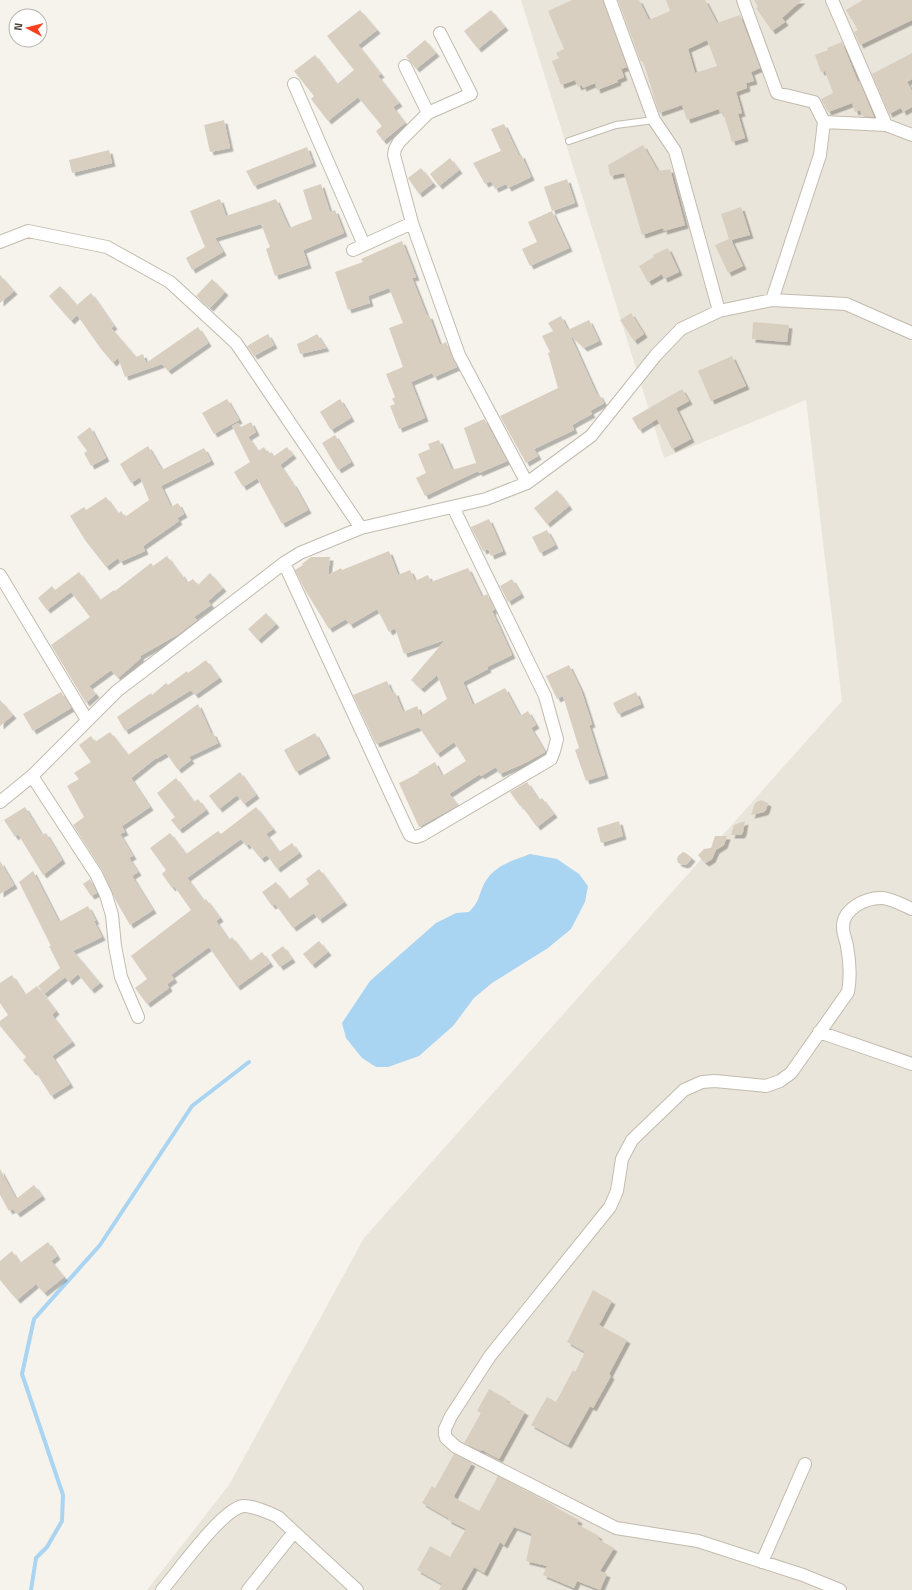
<svg xmlns="http://www.w3.org/2000/svg" width="912" height="1590" font-family="'Titillium Web',sans-serif">
  <style>
    .residential { fill: #eae5da }
    .water { fill: #a9d4f2 }
    .lines { fill: none; stroke-linecap: round; stroke-linejoin: round }
    .stream { stroke: #a9d4f2; stroke-width: 4 }
    .building { fill: #d8cfc1; fill-rule: evenodd; filter: url(#shadow) }
    .lane-casing { stroke: #c2bbae; stroke-width: 8 }
    .street-casing { stroke: #c2bbae; stroke-width: 14 }
    .lane { stroke: #fff; stroke-width: 6 }
    .street { stroke: #fff; stroke-width: 12 }
  </style>
  <defs>
    <filter id="shadow"><feDropShadow dx="3.5" dy="3.5" stdDeviation="0" flood-color="#0004"/></filter>
  </defs>
  <rect width="100%" height="100%" fill="#f6f3ec"/>
  <!-- residential -->
  <path class="residential" d="M 521,0 L 912,0 L 912,1590 L 147,1590 L 229,1485 L 364,1238 L 842,701 L 806,400 L 664,458 Z"/>
  <!-- water -->
  <path class="water" d="M 530,854 L 557,859 L 579,874 L 588,886 L 585,902 L 571,929 L 548,948 L 492,983 L 474,998 L 453,1026 L 419,1056 L 388,1067 L 376,1067 L 362,1058 L 346,1038 L 342,1023 L 370,981 L 436,923 L 456,913 L 469,912 C 481,900 478,895 485,882 C 495,865 512,861 530,854 Z"/>
  <g class="lines">
    <!-- stream -->
    <path class="stream" d="M 31,1590 L 36,1558 L 47,1547 L 62,1521 L 63,1495 L 22,1374 L 34,1319 L 100,1245 L 192,1106 L 249,1062"/>
  </g>
  <!-- building -->
  <path class="building" d="M 572,0 L 603,0 L 627,67 L 621,69 L 624,77 L 617,80 L 618,82 L 597,90 L 595,83 L 583,88 L 582,85 L 578,87 L 575,80 L 561,85 L 552,61 L 559,58 L 556,53 L 564,49 L 548,11 Z
    M 618,0 L 639,0 L 649,20 L 670,11 L 666,0 L 705,0 L 717,23 L 740,15 L 760,68 L 751,72 L 754,81 L 746,83 L 747,88 L 736,92 L 742,113 L 738,114 L 745,138 L 732,142 L 723,112 L 720,113 L 719,109 L 687,120 L 682,105 L 659,113 L 643,61 L 641,62 ZM 707,40 L 717,66 L 695,73 L 688,49 Z
    M 754,0 L 802,0 L 782,18 L 785,22 L 772,31 L 756,8 L 758,7 Z
    M 863,0 L 912,0 L 912,20 L 860,45 L 854,32 L 858,30 L 846,10 Z
    M 360,10 L 377,30 L 358,45 L 381,74 L 378,76 L 399,103 L 393,107 L 405,123 L 383,141 L 376,131 L 382,126 L 358,97 L 328,121 L 311,99 L 314,96 L 294,71 L 315,55 L 337,84 L 354,70 L 327,36 Z
    M 491,10 L 505,27 L 478,49 L 464,31 Z
    M 425,40 L 436,53 L 416,69 L 406,56 Z
    M 842,42 L 858,82 L 859,81 L 874,117 L 862,116 L 860,110 L 855,112 L 852,103 L 828,112 L 821,99 L 833,93 L 825,71 L 821,72 L 815,55 L 828,50 L 827,48 Z
    M 912,53 L 912,79 L 907,82 L 912,91 L 912,107 L 903,112 L 901,108 L 889,114 L 872,74 Z
    M 224,120 L 230,148 L 210,152 L 204,125 Z
    M 504,124 L 519,156 L 521,154 L 531,177 L 508,188 L 506,184 L 495,189 L 491,181 L 485,184 L 473,163 L 501,151 L 491,129 Z
    M 643,145 L 658,171 L 670,169 L 685,225 L 664,231 L 663,228 L 642,235 L 624,173 L 610,176 L 608,165 Z
    M 307,147 L 313,163 L 254,186 L 246,171 Z
    M 109,150 L 112,163 L 72,173 L 69,160 Z
    M 450,158 L 459,170 L 439,186 L 430,174 Z
    M 421,168 L 433,183 L 419,194 L 408,178 Z
    M 567,179 L 575,203 L 552,211 L 544,187 Z
    M 321,184 L 330,212 L 335,210 L 344,233 L 303,250 L 308,265 L 275,276 L 266,249 L 270,247 L 261,224 L 215,238 L 223,252 L 192,270 L 186,258 L 205,247 L 190,211 L 220,199 L 226,216 L 276,199 L 289,228 L 312,219 L 303,190 Z
    M 741,207 L 750,235 L 731,240 L 743,266 L 728,273 L 715,245 L 729,239 L 721,214 Z
    M 552,211 L 569,248 L 530,266 L 522,249 L 537,242 L 528,222 Z
    M 402,241 L 416,277 L 412,278 L 427,316 L 429,315 L 440,345 L 446,342 L 457,367 L 434,377 L 432,373 L 411,382 L 425,418 L 399,429 L 390,406 L 395,404 L 392,399 L 395,397 L 386,374 L 403,367 L 389,328 L 403,323 L 389,288 L 368,296 L 370,303 L 348,310 L 335,272 L 363,262 L 361,259 Z
    M 668,248 L 679,272 L 664,279 L 662,274 L 648,282 L 639,266 L 654,257 L 653,255 Z
    M 0,275 L 14,291 L 0,303 Z
    M 212,279 L 225,292 L 210,308 L 196,296 Z
    M 60,286 L 77,305 L 91,293 L 114,326 L 111,328 L 136,357 L 143,354 L 146,363 L 198,327 L 208,343 L 168,371 L 162,364 L 125,377 L 118,358 L 113,363 L 101,349 L 77,315 L 71,321 L 49,296 Z
    M 631,313 L 644,334 L 634,341 L 620,320 Z
    M 561,316 L 568,330 L 589,320 L 599,341 L 584,348 L 570,335 L 597,395 L 599,394 L 604,403 L 590,411 L 592,414 L 572,425 L 574,430 L 534,449 L 538,456 L 526,463 L 500,416 L 558,388 L 548,353 L 550,352 L 542,336 L 553,331 L 548,323 Z
    M 753,322 L 789,325 L 787,342 L 752,339 Z
    M 268,334 L 274,345 L 254,356 L 247,346 Z
    M 317,334 L 326,348 L 300,354 L 297,344 L 306,340 Z
    M 732,356 L 746,386 L 711,401 L 698,371 Z
    M 682,389 L 689,401 L 676,408 L 691,439 L 672,449 L 657,419 L 639,430 L 632,418 Z
    M 227,399 L 239,420 L 214,434 L 202,413 Z
    M 340,399 L 351,418 L 331,430 L 320,412 Z
    M 484,419 L 507,461 L 479,473 L 478,471 L 425,496 L 416,478 L 426,473 L 418,454 L 430,449 L 428,444 L 439,440 L 452,470 L 476,463 L 464,428 Z
    M 251,422 L 256,432 L 248,437 L 258,451 L 264,447 L 268,454 L 272,452 L 274,456 L 287,447 L 293,455 L 280,465 L 292,483 L 293,483 L 308,510 L 282,524 L 257,478 L 243,487 L 234,472 L 250,462 L 232,426 L 238,423 L 241,427 Z
    M 90,427 L 106,458 L 91,466 L 84,453 L 87,451 L 77,437 Z
    M 335,435 L 351,462 L 338,470 L 322,443 Z
    M 148,446 L 162,470 L 204,448 L 211,461 L 161,486 L 171,507 L 178,503 L 184,514 L 177,518 L 179,521 L 143,546 L 145,551 L 120,562 L 118,558 L 106,567 L 85,540 L 70,516 L 84,507 L 86,510 L 106,497 L 118,514 L 121,511 L 125,517 L 149,500 L 140,477 L 131,483 L 120,464 Z
    M 557,490 L 569,506 L 547,524 L 534,508 Z
    M 489,519 L 503,551 L 491,556 L 488,549 L 483,551 L 471,527 Z
    M 547,530 L 555,545 L 540,553 L 532,537 Z
    M 389,551 L 398,575 L 410,570 L 415,581 L 428,575 L 431,582 L 468,568 L 482,597 L 487,594 L 495,609 L 492,611 L 512,655 L 487,667 L 488,669 L 463,682 L 473,705 L 505,688 L 520,716 L 528,711 L 536,725 L 531,728 L 545,752 L 523,764 L 499,774 L 496,767 L 481,776 L 480,774 L 449,794 L 458,805 L 419,827 L 399,783 L 419,773 L 418,772 L 435,762 L 442,776 L 466,761 L 454,742 L 437,754 L 419,727 L 376,744 L 353,695 L 387,681 L 392,693 L 395,692 L 403,712 L 417,706 L 421,716 L 447,699 L 437,675 L 421,689 L 411,680 L 445,640 L 404,654 L 395,628 L 389,632 L 377,609 L 350,625 L 346,619 L 329,629 L 305,590 L 295,570 L 303,565 L 302,564 L 311,557 L 330,557 L 328,575 L 341,568 L 342,570 Z
    M 167,556 L 180,574 L 181,573 L 187,583 L 193,579 L 198,585 L 210,573 L 223,588 L 208,601 L 211,605 L 194,617 L 197,620 L 177,635 L 140,656 L 141,658 L 118,678 L 111,670 L 89,686 L 96,694 L 86,703 L 51,645 L 90,617 L 71,592 L 47,610 L 38,598 L 52,586 L 55,590 L 79,572 L 100,600 L 114,590 L 115,591 L 151,563 L 153,566 Z
    M 512,579 L 521,594 L 508,602 L 500,586 Z
    M 266,613 L 276,624 L 258,640 L 248,629 Z
    M 206,660 L 219,678 L 195,695 L 191,690 L 125,731 L 117,717 L 151,693 L 152,695 L 166,683 L 168,685 L 187,671 L 188,673 Z
    M 569,665 L 581,690 L 592,724 L 589,725 L 605,775 L 586,781 L 575,750 L 579,748 L 563,696 L 557,699 L 546,676 Z
    M 61,692 L 71,708 L 33,731 L 23,714 Z
    M 636,692 L 641,704 L 618,714 L 613,703 Z
    M 0,700 L 13,715 L 0,726 Z
    M 198,704 L 211,733 L 213,733 L 218,743 L 189,757 L 191,760 L 178,770 L 166,753 L 156,759 L 156,758 L 131,778 L 150,807 L 122,826 L 125,832 L 120,834 L 133,856 L 129,858 L 138,872 L 132,876 L 153,910 L 130,925 L 116,901 L 102,870 L 73,825 L 84,817 L 67,786 L 79,779 L 74,773 L 91,762 L 79,745 L 91,736 L 95,742 L 110,732 L 128,755 Z
    M 315,733 L 327,755 L 296,772 L 284,750 Z
    M 240,772 L 256,795 L 244,804 L 237,795 L 219,809 L 209,796 Z
    M 176,778 L 194,802 L 198,799 L 206,810 L 179,830 L 171,820 L 175,817 L 157,793 Z
    M 527,782 L 539,800 L 542,798 L 554,814 L 537,827 L 521,805 L 520,806 L 510,792 Z
    M 761,800 L 768,803 L 766,810 L 764,812 L 751,815 L 755,803 Z
    M 25,807 L 42,835 L 46,833 L 62,860 L 43,875 L 18,834 L 15,837 L 4,820 Z
    M 256,807 L 273,829 L 266,834 L 279,852 L 292,843 L 299,853 L 277,869 L 267,855 L 261,859 L 249,844 L 246,846 L 241,839 L 187,878 L 204,901 L 206,899 L 220,918 L 216,921 L 229,940 L 232,937 L 250,961 L 262,952 L 270,963 L 237,987 L 209,947 L 171,975 L 174,979 L 167,984 L 169,988 L 147,1004 L 135,988 L 147,979 L 131,956 L 191,910 L 174,886 L 172,888 L 162,874 L 166,870 L 150,848 L 170,833 L 186,854 L 218,831 L 221,834 Z
    M 619,821 L 623,836 L 601,843 L 597,828 Z
    M 745,821 L 743,832 L 741,835 L 731,835 L 734,825 Z
    M 715,836 L 727,836 L 724,845 L 716,850 L 712,859 L 706,863 L 703,861 L 698,855 L 704,849 L 711,848 Z
    M 683,852 L 686,853 L 692,858 L 687,864 L 684,865 L 678,863 L 677,859 L 678,856 Z
    M 0,861 L 14,885 L 0,894 Z
    M 319,869 L 344,902 L 319,920 L 314,913 L 293,928 L 275,904 L 272,906 L 262,892 L 276,882 L 289,899 L 309,884 L 306,879 Z
    M 33,871 L 59,922 L 88,906 L 96,921 L 94,921 L 102,937 L 73,951 L 100,983 L 91,990 L 78,974 L 69,982 L 65,977 L 44,994 L 38,986 L 60,968 L 49,946 L 51,946 L 19,882 Z
    M 90,879 L 97,893 L 91,896 L 83,884 Z
    M 319,941 L 328,952 L 312,965 L 303,954 Z
    M 283,946 L 292,959 L 280,967 L 271,955 Z
    M 12,975 L 25,995 L 37,986 L 56,1011 L 52,1015 L 72,1042 L 52,1056 L 70,1084 L 51,1096 L 35,1071 L 33,1072 L 23,1060 L 26,1057 L 0,1026 L 0,1021 L 8,1015 L 0,1003 L 0,983 Z
    M 0,1169 L 16,1199 L 34,1185 L 42,1196 L 17,1214 L 13,1209 L 9,1211 L 0,1195 Z
    M 48,1242 L 57,1256 L 51,1261 L 64,1277 L 44,1293 L 36,1284 L 17,1300 L 0,1280 L 0,1261 L 12,1251 L 20,1263 Z
    M 593,1290 L 612,1301 L 599,1325 L 627,1340 L 609,1374 L 611,1376 L 593,1408 L 590,1406 L 568,1445 L 531,1425 L 547,1397 L 556,1402 L 573,1370 L 575,1372 L 585,1352 L 567,1342 Z
    M 489,1389 L 507,1399 L 506,1401 L 525,1412 L 499,1459 L 482,1450 L 481,1451 L 464,1443 L 481,1413 L 477,1411 Z
    M 454,1454 L 472,1463 L 454,1496 L 455,1498 L 479,1511 L 498,1476 L 555,1506 L 555,1507 L 579,1520 L 577,1524 L 599,1536 L 598,1539 L 614,1548 L 600,1571 L 607,1574 L 600,1590 L 577,1581 L 574,1588 L 543,1575 L 547,1566 L 526,1561 L 532,1534 L 514,1527 L 504,1545 L 500,1542 L 484,1573 L 474,1567 L 461,1590 L 439,1590 L 442,1584 L 417,1570 L 430,1546 L 450,1557 L 466,1529 L 448,1520 L 448,1518 L 422,1503 L 432,1486 L 435,1488 Z"/>
  <g class="lines">
    <!-- lane casing -->
    <g class="lane-casing">
      <path id="lane" d="M 569,141 L 616,125 L 654,120"/>
    </g>
    <!-- street casing -->
    <g class="street-casing">
      <path id="street" d="M 610,0 L 654,120 L 675,151 L 719,311
        M 743,0 L 777,93 L 814,102 L 824,122 L 820,155 L 772,300
        M 832,0 L 886,125
        M 440,33 L 471,94 L 428,113 L 399,142 L 395,149 L 394,155 L 412,223 L 459,355 L 527,483
        M 405,66 L 428,113
        M 294,84 L 364,245
        M 824,122 L 886,125 L 912,135
        M 0,242 L 28,231 L 107,247 L 170,282 L 236,343 L 361,528
        M 353,250 L 412,223
        M 284,563 L 406,827 L 410,835 L 416,837 L 422,835 L 551,759 L 554,751 L 557,739 L 545,696 L 453,507
        M 0,575 L 87,720
        M 32,776 L 96,874 L 106,895 L 112,915 L 115,946 L 121,977 L 138,1017
        M 0,802 L 32,776 L 117,691 L 284,563 L 300,553 L 361,528 L 486,499 L 527,483 L 591,436 L 656,355 L 681,329 L 719,311 L 772,300 L 846,304 L 912,333
        M 819,1032 L 912,1064
        M 762,1562 L 805,1464
        M 162,1590 C 177,1573 222,1509 243,1506 C 251,1505 270,1513 278,1517 L 357,1590
        M 248,1590 L 294,1532
        M 840,1590 L 803,1575 L 698,1541 L 616,1528 L 456,1447 L 446,1438 L 445,1434 L 445,1429 L 451,1416 L 490,1356 L 610,1207 L 617,1191 L 622,1159 L 632,1140 L 684,1090 L 702,1082 L 715,1081 L 766,1086 L 780,1081 L 791,1073 L 848,992 C 851,976 850,962 847,946 C 846,940 843,934 843,928 C 842,909 866,897 883,898 C 892,899 903,905 912,909"/>
    </g>
    <!-- lane -->
    <use href="#lane" class="lane"/>
    <!-- street -->
    <use href="#street" class="street"/>
  </g>
  <!-- north arrow -->
  <g transform="translate(28 28) rotate(277)"><circle r="19" fill="#ffffff" stroke="#b7b4b0"/>
  <path d="M0-3L7 15L0 10L-7 15Z" fill="#fc3f1d"/>
  <text y="-6" font-size="11" font-weight="bold" text-anchor="middle" fill="#4b4439">N</text>
  </g>
</svg>
